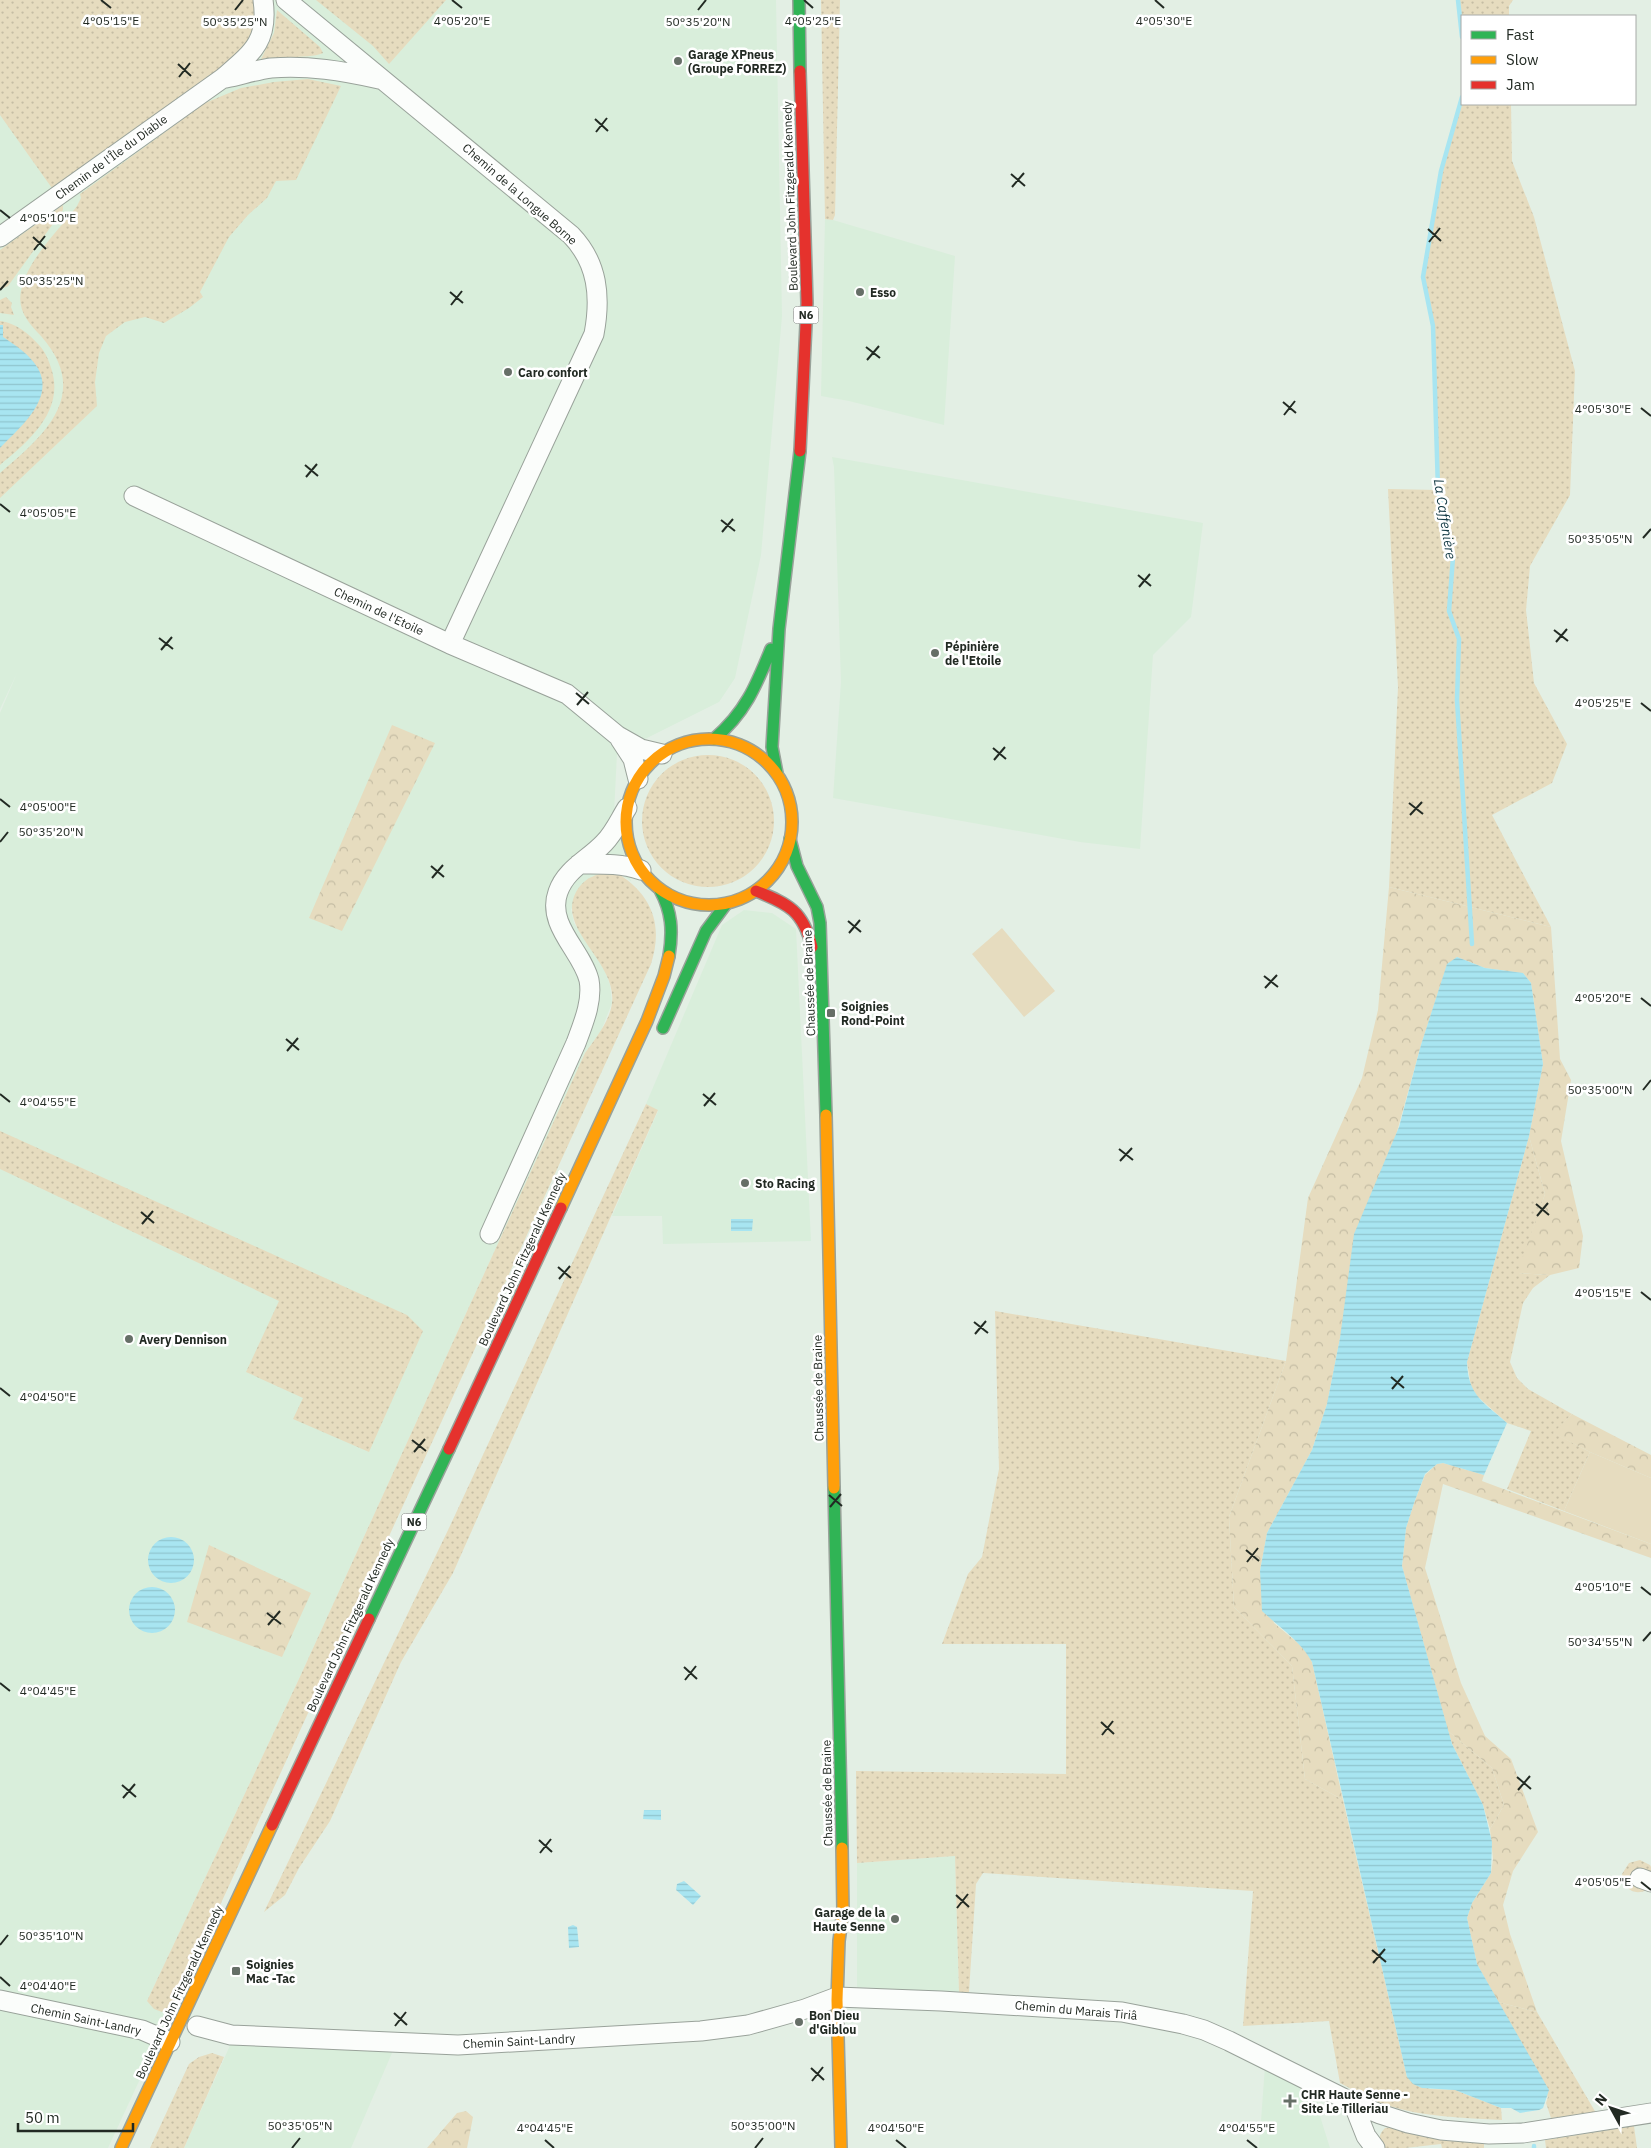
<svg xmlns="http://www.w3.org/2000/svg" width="1651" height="2148" font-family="'IBM Plex Sans',sans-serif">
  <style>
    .built { fill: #d9eedb }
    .grass { fill: url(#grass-dots) }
    .forest { fill: url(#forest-crowns) }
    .green { fill: #e6dcbf }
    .water { fill: url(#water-rules) }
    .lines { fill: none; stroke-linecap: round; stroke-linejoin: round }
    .stream { stroke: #a8e5f1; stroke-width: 4.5 }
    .street-casing { stroke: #99a29a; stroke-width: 21 }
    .fast-casing { stroke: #99a29a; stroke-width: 14 }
    .slow-casing { stroke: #99a29a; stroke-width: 14 }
    .jam-casing { stroke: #99a29a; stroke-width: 14 }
    .street { stroke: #fbfdfb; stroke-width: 19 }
    .fast { stroke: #30b455; stroke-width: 11 }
    .slow { stroke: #ff9f0a; stroke-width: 11 }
    .jam { stroke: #e5322d; stroke-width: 11 }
    .ticks { fill: none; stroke: #222a23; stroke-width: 2 }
    .poi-dot { fill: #666f67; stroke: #fff; stroke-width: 2 }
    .labels { text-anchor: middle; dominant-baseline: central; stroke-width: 5; stroke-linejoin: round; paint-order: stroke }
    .shield { fill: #fff; stroke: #646a65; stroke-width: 1 }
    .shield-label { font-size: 11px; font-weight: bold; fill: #222a23 }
    .poi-label { font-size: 12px; font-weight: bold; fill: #222a23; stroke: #fff; text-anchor: start }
    .street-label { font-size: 12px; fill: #222a23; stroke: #fff }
    .water-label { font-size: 14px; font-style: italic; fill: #163c46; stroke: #fff }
    .ticks-label { font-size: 12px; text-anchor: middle; fill: #222a23; stroke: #fff; stroke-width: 5; stroke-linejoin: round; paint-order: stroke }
  </style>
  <defs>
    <pattern id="grass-dots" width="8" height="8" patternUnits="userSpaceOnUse" patternTransform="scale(1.25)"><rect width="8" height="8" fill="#e6dcbf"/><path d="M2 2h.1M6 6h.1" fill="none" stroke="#c5bda4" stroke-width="1.8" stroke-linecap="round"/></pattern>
    <pattern id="forest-crowns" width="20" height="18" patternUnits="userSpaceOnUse" patternTransform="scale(1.25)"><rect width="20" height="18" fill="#e6dcbf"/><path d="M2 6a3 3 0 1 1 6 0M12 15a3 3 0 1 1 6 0" fill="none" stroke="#c5bda4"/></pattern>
    <pattern id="water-rules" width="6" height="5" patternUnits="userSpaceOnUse" patternTransform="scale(1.25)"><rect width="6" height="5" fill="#a8e5f1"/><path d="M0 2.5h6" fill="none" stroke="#90c5ce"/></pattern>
  </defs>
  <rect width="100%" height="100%" fill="#e3efe4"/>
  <!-- built -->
  <path class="built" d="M 0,0 L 776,0 L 782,316 L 761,555 L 735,678 L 719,702 L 617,753 L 614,814 L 631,881 L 614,871 L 571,909 L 574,923 L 604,968 L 610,985 L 612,1003 L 601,1031 L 585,1053 L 298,1681 L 147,2001 L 173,2008 L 108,2148 L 0,2148 L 0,713 L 17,673 L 0,709 Z
    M 825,219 L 833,220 L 955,256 L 944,425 L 849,401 L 821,396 Z
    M 832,457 L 1203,523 L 1191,617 L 1153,655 L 1140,849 L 1080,842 L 833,798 L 841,682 L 834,467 Z
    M 744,910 L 772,913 L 796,929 L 811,1241 L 663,1244 L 662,1216 L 612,1216 L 658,1111 L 646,1104 L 722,925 Z
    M 955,1856 L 959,1992 L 857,1987 L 857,1863 Z
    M 232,2041 L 395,2046 L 351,2148 L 184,2148 Z
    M 1265,2066 L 1317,2095 L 1319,2113 L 1330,2148 L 1259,2148 Z"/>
  <!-- grass -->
  <path class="grass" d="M 0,0 L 256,0 L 258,17 L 249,48 L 54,191 L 0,115 Z
    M 316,0 L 446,0 L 389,64 L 373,46 Z
    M 821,0 L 840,0 L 835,215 L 833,220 L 825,219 Z
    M 1458,0 L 1513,0 L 1509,6 L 1509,16 L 1462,16 L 1462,37 Z
    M 277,10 L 320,47 L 323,53 C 316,58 274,57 261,59 L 274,33 Z
    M 308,79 L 341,86 L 296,180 L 276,181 L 267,198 L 248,215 L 229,237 L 200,292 L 203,297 L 189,308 L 164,323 L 145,317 L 125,322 L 106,336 L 99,353 L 95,382 L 97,406 L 0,498 L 0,473 C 45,435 92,394 41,336 C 29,323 17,311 21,291 C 28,258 58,232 77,206 L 81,198 L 80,194 L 205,103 L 241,88 L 274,82 Z
    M 1462,97 L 1462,104 L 1511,104 L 1512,161 L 1534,217 L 1575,371 L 1570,495 L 1530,566 L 1526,610 L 1534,683 L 1567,744 L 1552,783 L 1492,815 L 1551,927 L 1389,887 L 1398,687 L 1388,489 L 1438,490 L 1433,326 L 1423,277 L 1441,171 Z
    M 63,205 L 63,210 L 8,286 L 0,290 L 0,250 Z
    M 6,297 L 12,303 L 11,307 L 14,315 L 0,313 L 0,300 Z
    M 0,321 C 16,323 28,333 38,344 C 46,352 49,361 52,371 C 64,412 28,442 0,465 Z
    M642 821a66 66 0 1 1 132 0a66 66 0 1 1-132 0Z
    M 614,871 C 651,893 664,923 651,964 L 173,2008 L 162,2012 L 154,2009 L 147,2001 L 298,1681 L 585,1053 C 595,1039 610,1021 612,1003 C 617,961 556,930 576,892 C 585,876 598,874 614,871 Z
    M 646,1104 L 658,1110 L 453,1573 L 401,1662 L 330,1821 L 299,1868 L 285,1895 L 264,1912 L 449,1528 Z
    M 0,1131 L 407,1315 L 423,1331 L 369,1452 L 293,1419 L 303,1398 L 246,1372 L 279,1301 L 0,1169 Z
    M 1529,1136 L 1545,1194 L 1518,1273 L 1550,1275 L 1533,1288 L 1523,1303 L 1510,1362 L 1517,1378 L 1528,1389 L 1572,1414 L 1554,1433 L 1590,1452 L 1564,1511 L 1507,1489 L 1531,1431 L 1507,1423 L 1477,1396 L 1471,1387 L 1467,1362 Z
    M 995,1311 L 1286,1361 L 1229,1517 L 1234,1607 L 1292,1666 L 1305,1779 L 1343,1800 L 1407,2077 L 1430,2089 L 1455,2090 L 1501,2108 L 1502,2120 C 1464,2118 1423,2117 1386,2105 C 1370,2100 1355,2091 1340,2083 L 1329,2021 L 1243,2026 L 1253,1891 L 983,1873 L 976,1884 L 969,1992 L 959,1992 L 955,1856 L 857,1863 L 856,1771 L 1066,1774 L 1066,1644 L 942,1644 L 968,1574 L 982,1557 L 999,1469 Z
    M 1448,1731 L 1492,1768 L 1504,1805 L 1490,1829 L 1483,1805 L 1452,1744 Z
    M 1640,1860 L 1650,1865 L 1651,1867 L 1651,1888 C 1635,1897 1625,1891 1622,1874 L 1629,1863 Z
    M 1498,2002 L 1537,2012 L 1596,2113 L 1551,2118 L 1546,2103 L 1548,2097 Z
    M 212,2053 L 224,2057 L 184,2148 L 150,2148 L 189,2064 L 199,2057 Z
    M 1634,2126 L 1637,2148 L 1546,2148 L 1545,2140 Z
    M 1393,2127 L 1484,2141 L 1484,2148 L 1442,2148 L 1441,2144 L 1405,2148 L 1384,2148 C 1378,2140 1378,2135 1385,2128 Z"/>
  <!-- forest -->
  <path class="forest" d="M 392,725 L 435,743 L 342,931 L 309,918 Z
    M 1389,887 L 1551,927 L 1560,1059 L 1571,1080 L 1561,1141 L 1583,1236 L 1579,1268 L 1550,1275 L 1517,1273 L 1545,1194 L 1529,1136 L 1543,1064 L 1531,983 L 1523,973 L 1485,968 L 1457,957 L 1447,965 L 1421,1045 L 1340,1338 L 1327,1404 L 1312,1450 L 1267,1533 L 1260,1571 L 1274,1623 L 1299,1644 L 1307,1653 L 1312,1662 L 1343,1800 L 1305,1779 L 1292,1666 L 1234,1607 L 1229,1517 L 1286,1361 L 1308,1198 L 1362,1078 L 1378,1010 Z
    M 1572,1414 L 1651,1455 L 1651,1478 L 1590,1452 L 1553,1433 Z
    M 1443,1463 L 1484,1475 L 1482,1481 L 1651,1544 L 1651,1558 L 1443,1484 L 1425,1568 L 1461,1683 L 1485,1736 L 1511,1759 L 1538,1832 L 1513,1871 L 1503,1905 L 1510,1934 L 1537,2012 L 1498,2002 L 1477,1964 L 1467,1918 L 1472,1903 L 1491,1873 L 1493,1859 L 1490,1829 L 1504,1805 L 1492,1768 L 1448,1731 L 1402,1566 L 1406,1528 L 1414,1503 L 1425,1475 L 1437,1464 Z
    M 209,1545 L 311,1593 L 282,1657 L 187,1622 Z
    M 466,2111 L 473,2117 L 467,2148 L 427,2148 L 457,2113 Z"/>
  <!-- green -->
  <path class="green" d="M 1002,928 L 1055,991 L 1024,1017 L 972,954 Z
    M 1590,1452 L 1651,1478 L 1651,1544 L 1564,1511 Z"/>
  <!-- water -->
  <path class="water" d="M 0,325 L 3,325 L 3,337 C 12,343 23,350 30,358 C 63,392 23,424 0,448 Z
    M 1457,957 L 1485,968 L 1523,973 L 1531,983 L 1543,1064 L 1529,1136 L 1467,1362 C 1468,1396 1484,1402 1507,1423 L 1484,1475 L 1443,1463 L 1437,1464 L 1425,1474 L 1414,1503 L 1406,1528 L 1402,1566 L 1452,1744 L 1483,1805 L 1492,1842 L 1491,1873 L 1472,1903 L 1467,1918 L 1477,1964 L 1549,2090 L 1543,2108 L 1539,2110 L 1520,2113 L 1511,2108 L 1501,2108 L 1455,2090 L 1422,2088 L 1413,2084 L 1407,2077 L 1312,1662 C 1301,1641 1279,1627 1262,1611 L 1260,1571 L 1267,1533 L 1312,1450 L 1327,1404 L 1340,1338 L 1354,1234 L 1399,1127 L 1421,1045 L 1447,964 Z
    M 731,1219 L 753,1219 L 752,1231 L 731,1231 Z
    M148 1560a23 23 0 1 1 46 0a23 23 0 1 1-46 0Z
    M129 1610a23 23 0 1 1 46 0a23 23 0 1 1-46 0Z
    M 644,1810 L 661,1810 L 661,1820 L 643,1819 Z
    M 684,1881 L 701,1896 L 693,1905 L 676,1890 L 677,1884 Z
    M 573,1925 L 577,1927 L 579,1947 L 569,1948 L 568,1927 Z"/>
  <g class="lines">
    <!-- stream -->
    <path class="stream" d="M 1458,0 L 1462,37
      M 1462,97 L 1441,171 L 1423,277 L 1433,326 L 1438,490 L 1453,557 L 1449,611 L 1459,639 L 1457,700 L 1472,944
      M 1534,2146 L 1534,2148"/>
    <!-- street casing -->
    <g class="street-casing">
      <path id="street" d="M 286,0 L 571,235 C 598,263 601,297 594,334 L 450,644
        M 226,78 C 241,75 256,70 271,68 C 308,65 343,71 379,79
        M 0,237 L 223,78 C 252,53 269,41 263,0
        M 134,496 L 450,644 L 567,694 L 618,736 L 641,749 L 662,754
        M 620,739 L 633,759 L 638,779
        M 579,864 C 601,864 620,863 641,870
        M 490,1234 L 576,1043 C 583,1024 593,1001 589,980 C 582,951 546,925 558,892 C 566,869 588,860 604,843 C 614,833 620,819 627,808
        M 1640,1878 L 1651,1882
        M 0,2000 L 142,2030 L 170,2042
        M 197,2026 L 231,2035 L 458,2045 L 701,2031 L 748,2025 L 805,2009 L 837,1997 L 941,2001 L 1122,2012 L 1183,2024 L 1204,2030 L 1229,2041 L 1353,2103 L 1380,2114 L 1408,2123 L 1441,2130 L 1489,2134 L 1523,2133 L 1651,2113
        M 1353,2103 L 1366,2136 L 1375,2148"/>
    </g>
    <!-- fast casing -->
    <g class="fast-casing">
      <path id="fast" d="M 799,0 L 800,71
        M 714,739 C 745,713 756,686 771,649
        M 777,773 L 772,747 L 779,629 L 800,451
        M 790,839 L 797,866 L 817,907 L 820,923 L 826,1115
        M 660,890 C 672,912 673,931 669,956
        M 663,1028 L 706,931 L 726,904
        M 834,1488 L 842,1848
        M 369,1619 L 449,1449"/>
    </g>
    <!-- slow casing -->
    <g class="slow-casing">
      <path id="slow" d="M626 822a83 83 0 1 1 166 0a83 83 0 1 1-166 0Z
        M 826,1115 L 834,1488
        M 561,1208 L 647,1021 L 664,976 L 669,956
        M 121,2148 L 272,1825
        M 841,2148 L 837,2000 L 839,1941 L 843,1912 L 842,1848"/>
    </g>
    <!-- jam casing -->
    <g class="jam-casing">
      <path id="jam" d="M 800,451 L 807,303 L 800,71
        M 756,891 C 789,904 803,911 812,947
        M 449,1449 L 561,1208
        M 272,1825 L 369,1619"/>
    </g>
    <!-- street -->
    <use href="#street" class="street"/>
    <!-- fast -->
    <use href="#fast" class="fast"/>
    <!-- slow -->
    <use href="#slow" class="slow"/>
    <!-- jam -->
    <use href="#jam" class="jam"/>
  </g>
  <!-- ticks -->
  <path class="ticks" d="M 101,0 L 111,8M 452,0 L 462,8M 804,0 L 813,8M 1155,0 L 1164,8M 235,10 L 243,0M 698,10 L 706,0M 178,64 L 191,76M 179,77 L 190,63M 595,119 L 608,131M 596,132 L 607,118M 1011,174 L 1025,186M 1012,187 L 1024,173M 0,210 L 10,218M 1428,229 L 1441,241M 33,237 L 46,249M 1429,242 L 1440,228M 34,250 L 45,236M 0,290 L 8,281M 450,292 L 463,303M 451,305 L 462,291M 866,347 L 880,358M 867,360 L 879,346M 1283,402 L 1296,413M 1641,408 L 1651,416M 1284,415 L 1295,401M 305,465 L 318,476M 306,477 L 317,464M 0,504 L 10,512M 721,520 L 735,531M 722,532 L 733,519M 1643,538 L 1651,529M 1138,575 L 1151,586M 1139,587 L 1150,574M 1554,630 L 1568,641M 159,638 L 173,649M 1556,642 L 1567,629M 161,650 L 172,637M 576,693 L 589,704M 1641,703 L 1651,711M 577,705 L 588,692M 993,748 L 1006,759M 994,760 L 1005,747M 0,799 L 10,807M 1409,803 L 1423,814M 1410,815 L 1422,802M 0,842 L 8,832M 431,866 L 444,877M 432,878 L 443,865M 848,921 L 861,932M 849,933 L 860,920M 1264,976 L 1278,987M 1265,988 L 1277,975M 1641,998 L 1651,1006M 286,1039 L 299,1050M 287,1051 L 298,1038M 1643,1090 L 1651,1080M 0,1094 L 10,1102M 703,1094 L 716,1105M 704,1106 L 715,1093M 1119,1149 L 1133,1160M 1120,1161 L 1132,1148M 1536,1204 L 1549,1215M 141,1212 L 154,1223M 1537,1216 L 1548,1203M 142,1224 L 153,1211M 558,1267 L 571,1278M 559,1279 L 570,1266M 1641,1292 L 1651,1300M 974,1322 L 988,1333M 975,1334 L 986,1321M 1391,1377 L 1404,1388M 0,1388 L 10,1396M 1392,1389 L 1403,1376M 412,1440 L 426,1451M 414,1452 L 425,1439M 829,1495 L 842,1506M 830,1507 L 841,1494M 1246,1550 L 1259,1561M 1247,1562 L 1258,1548M 1641,1587 L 1651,1595M 267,1613 L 281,1624M 268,1625 L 280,1611M 1643,1641 L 1651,1632M 684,1667 L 697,1679M 685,1680 L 696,1666M 0,1683 L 10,1691M 1101,1722 L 1114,1734M 1102,1735 L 1113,1721M 1517,1777 L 1531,1789M 122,1785 L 136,1797M 1518,1790 L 1530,1776M 123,1798 L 135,1784M 539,1840 L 552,1852M 540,1853 L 551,1839M 1641,1882 L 1651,1890M 956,1895 L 969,1907M 957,1908 L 968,1894M 0,1945 L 8,1935M 1372,1950 L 1386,1962M 1373,1963 L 1385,1949M 0,1977 L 10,1986M 394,2013 L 407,2025M 395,2026 L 406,2012M 811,2068 L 824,2080M 812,2081 L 823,2067M 545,2140 L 554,2148M 896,2140 L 906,2148M 1247,2140 L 1257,2148M 292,2148 L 300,2138M 755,2148 L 763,2138"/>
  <!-- markers -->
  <g class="poi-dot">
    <circle cx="678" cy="61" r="5"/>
    <circle cx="860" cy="292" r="5"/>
    <circle cx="508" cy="372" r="5"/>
    <circle cx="935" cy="653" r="5"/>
    <rect x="826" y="1008" width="10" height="10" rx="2.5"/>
    <circle cx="745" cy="1183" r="5"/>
    <circle cx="129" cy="1339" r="5"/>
    <circle cx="895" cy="1919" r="5"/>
    <rect x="231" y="1966" width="10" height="10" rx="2.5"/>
    <circle cx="799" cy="2022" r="5"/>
    <path d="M1287.5 2093.5h5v5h5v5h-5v5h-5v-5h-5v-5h5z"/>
  </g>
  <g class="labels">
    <!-- shield labels -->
    <g class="shield">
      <rect x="793.5" y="306.5" width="25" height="17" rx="4"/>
      <rect x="401.5" y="1513.5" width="25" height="17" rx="4"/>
    </g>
    <g class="shield-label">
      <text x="806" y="315">N6</text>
      <text x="414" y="1522">N6</text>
    </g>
    <!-- poi labels -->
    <g class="poi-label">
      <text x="688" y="54">Garage XPneus<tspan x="688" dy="14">(Groupe FORREZ)</tspan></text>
      <text x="870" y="292">Esso</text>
      <text x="518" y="372">Caro confort</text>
      <text x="945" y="646">Pépinière<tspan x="945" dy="14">de l'Etoile</tspan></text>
      <text x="841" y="1006">Soignies<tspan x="841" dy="14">Rond-Point</tspan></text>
      <text x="755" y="1183">Sto Racing</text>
      <text x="139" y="1339">Avery Dennison</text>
      <text x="885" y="1912" text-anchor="end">Garage de la<tspan x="885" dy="14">Haute Senne</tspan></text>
      <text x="246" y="1964">Soignies<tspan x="246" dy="14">Mac -Tac</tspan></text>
      <text x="809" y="2015">Bon Dieu<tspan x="809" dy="14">d'Giblou</tspan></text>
      <text x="1301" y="2094">CHR Haute Senne -<tspan x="1301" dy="14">Site Le Tilleriau</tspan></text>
    </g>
    <!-- street labels -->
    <g class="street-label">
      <text transform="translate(111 157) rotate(-36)">Chemin de l'Île du Diable</text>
      <text transform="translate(520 194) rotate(41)">Chemin de la Longue Borne</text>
      <text transform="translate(790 196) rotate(-92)">Boulevard John Fitzgerald Kennedy</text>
      <text transform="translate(379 611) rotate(25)">Chemin de l'Etoile</text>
      <text transform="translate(809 983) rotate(-92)">Chaussée de Braine</text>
      <text transform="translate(522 1259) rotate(-65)">Boulevard John Fitzgerald Kennedy</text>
      <text transform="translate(818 1388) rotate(-91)">Chaussée de Braine</text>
      <text transform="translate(350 1625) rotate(-65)">Boulevard John Fitzgerald Kennedy</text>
      <text transform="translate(827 1793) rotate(-91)">Chaussée de Braine</text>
      <text transform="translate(179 1992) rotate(-65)">Boulevard John Fitzgerald Kennedy</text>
      <text transform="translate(1076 2010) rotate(5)">Chemin du Marais Tiriâ</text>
      <text transform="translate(86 2019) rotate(12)">Chemin Saint-Landry</text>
      <text transform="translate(519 2041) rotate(-3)">Chemin Saint-Landry</text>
    </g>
    <!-- water labels -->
    <g class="water-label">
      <text transform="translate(1445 519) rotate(81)">La Caffenière</text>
    </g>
  </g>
  <g class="ticks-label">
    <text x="813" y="25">4°05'25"E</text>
    <text x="111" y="25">4°05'15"E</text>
    <text x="462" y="25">4°05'20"E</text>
    <text x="1164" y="25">4°05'30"E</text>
    <text x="235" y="26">50°35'25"N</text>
    <text x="698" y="26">50°35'20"N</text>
    <text x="48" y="222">4°05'10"E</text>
    <text x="51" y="285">50°35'25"N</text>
    <text x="1603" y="413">4°05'30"E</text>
    <text x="48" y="517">4°05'05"E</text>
    <text x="1600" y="543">50°35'05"N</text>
    <text x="1603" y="707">4°05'25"E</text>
    <text x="48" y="811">4°05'00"E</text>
    <text x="51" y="836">50°35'20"N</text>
    <text x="1603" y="1002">4°05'20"E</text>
    <text x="1600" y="1094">50°35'00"N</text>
    <text x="48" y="1106">4°04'55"E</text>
    <text x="1603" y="1297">4°05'15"E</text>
    <text x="48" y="1401">4°04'50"E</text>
    <text x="1603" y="1591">4°05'10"E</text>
    <text x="1600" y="1646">50°34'55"N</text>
    <text x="48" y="1695">4°04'45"E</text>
    <text x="1603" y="1886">4°05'05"E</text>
    <text x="51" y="1940">50°35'10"N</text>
    <text x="48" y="1990">4°04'40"E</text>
    <text x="300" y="2130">50°35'05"N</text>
    <text x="763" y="2130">50°35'00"N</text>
    <text x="545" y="2132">4°04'45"E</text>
    <text x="896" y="2132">4°04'50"E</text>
    <text x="1247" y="2132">4°04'55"E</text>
  </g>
  <!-- legend -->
  <rect x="1461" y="15" width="175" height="90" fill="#ffffff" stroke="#a7aaa7"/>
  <rect x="1471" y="31" width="25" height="8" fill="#30b455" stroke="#a7aaa7"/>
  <text x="1506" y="40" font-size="15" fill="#222a23">Fast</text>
  <rect x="1471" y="56" width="25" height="8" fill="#ff9f0a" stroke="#a7aaa7"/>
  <text x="1506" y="65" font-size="15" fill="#222a23">Slow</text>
  <rect x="1471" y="81" width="25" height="8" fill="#e5322d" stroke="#a7aaa7"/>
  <text x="1506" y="90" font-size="15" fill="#222a23">Jam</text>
  <!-- north arrow -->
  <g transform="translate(1611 2108) rotate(310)" stroke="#ffffff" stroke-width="4" paint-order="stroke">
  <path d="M0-4L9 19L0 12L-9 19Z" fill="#222a23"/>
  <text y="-8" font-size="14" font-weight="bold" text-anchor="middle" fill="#222a23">N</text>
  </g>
  <!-- scale -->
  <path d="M18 2123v8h115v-8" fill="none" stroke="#222a23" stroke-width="2.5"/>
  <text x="25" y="2123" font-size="15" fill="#222a23" stroke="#ffffff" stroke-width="4" paint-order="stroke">50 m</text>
</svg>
